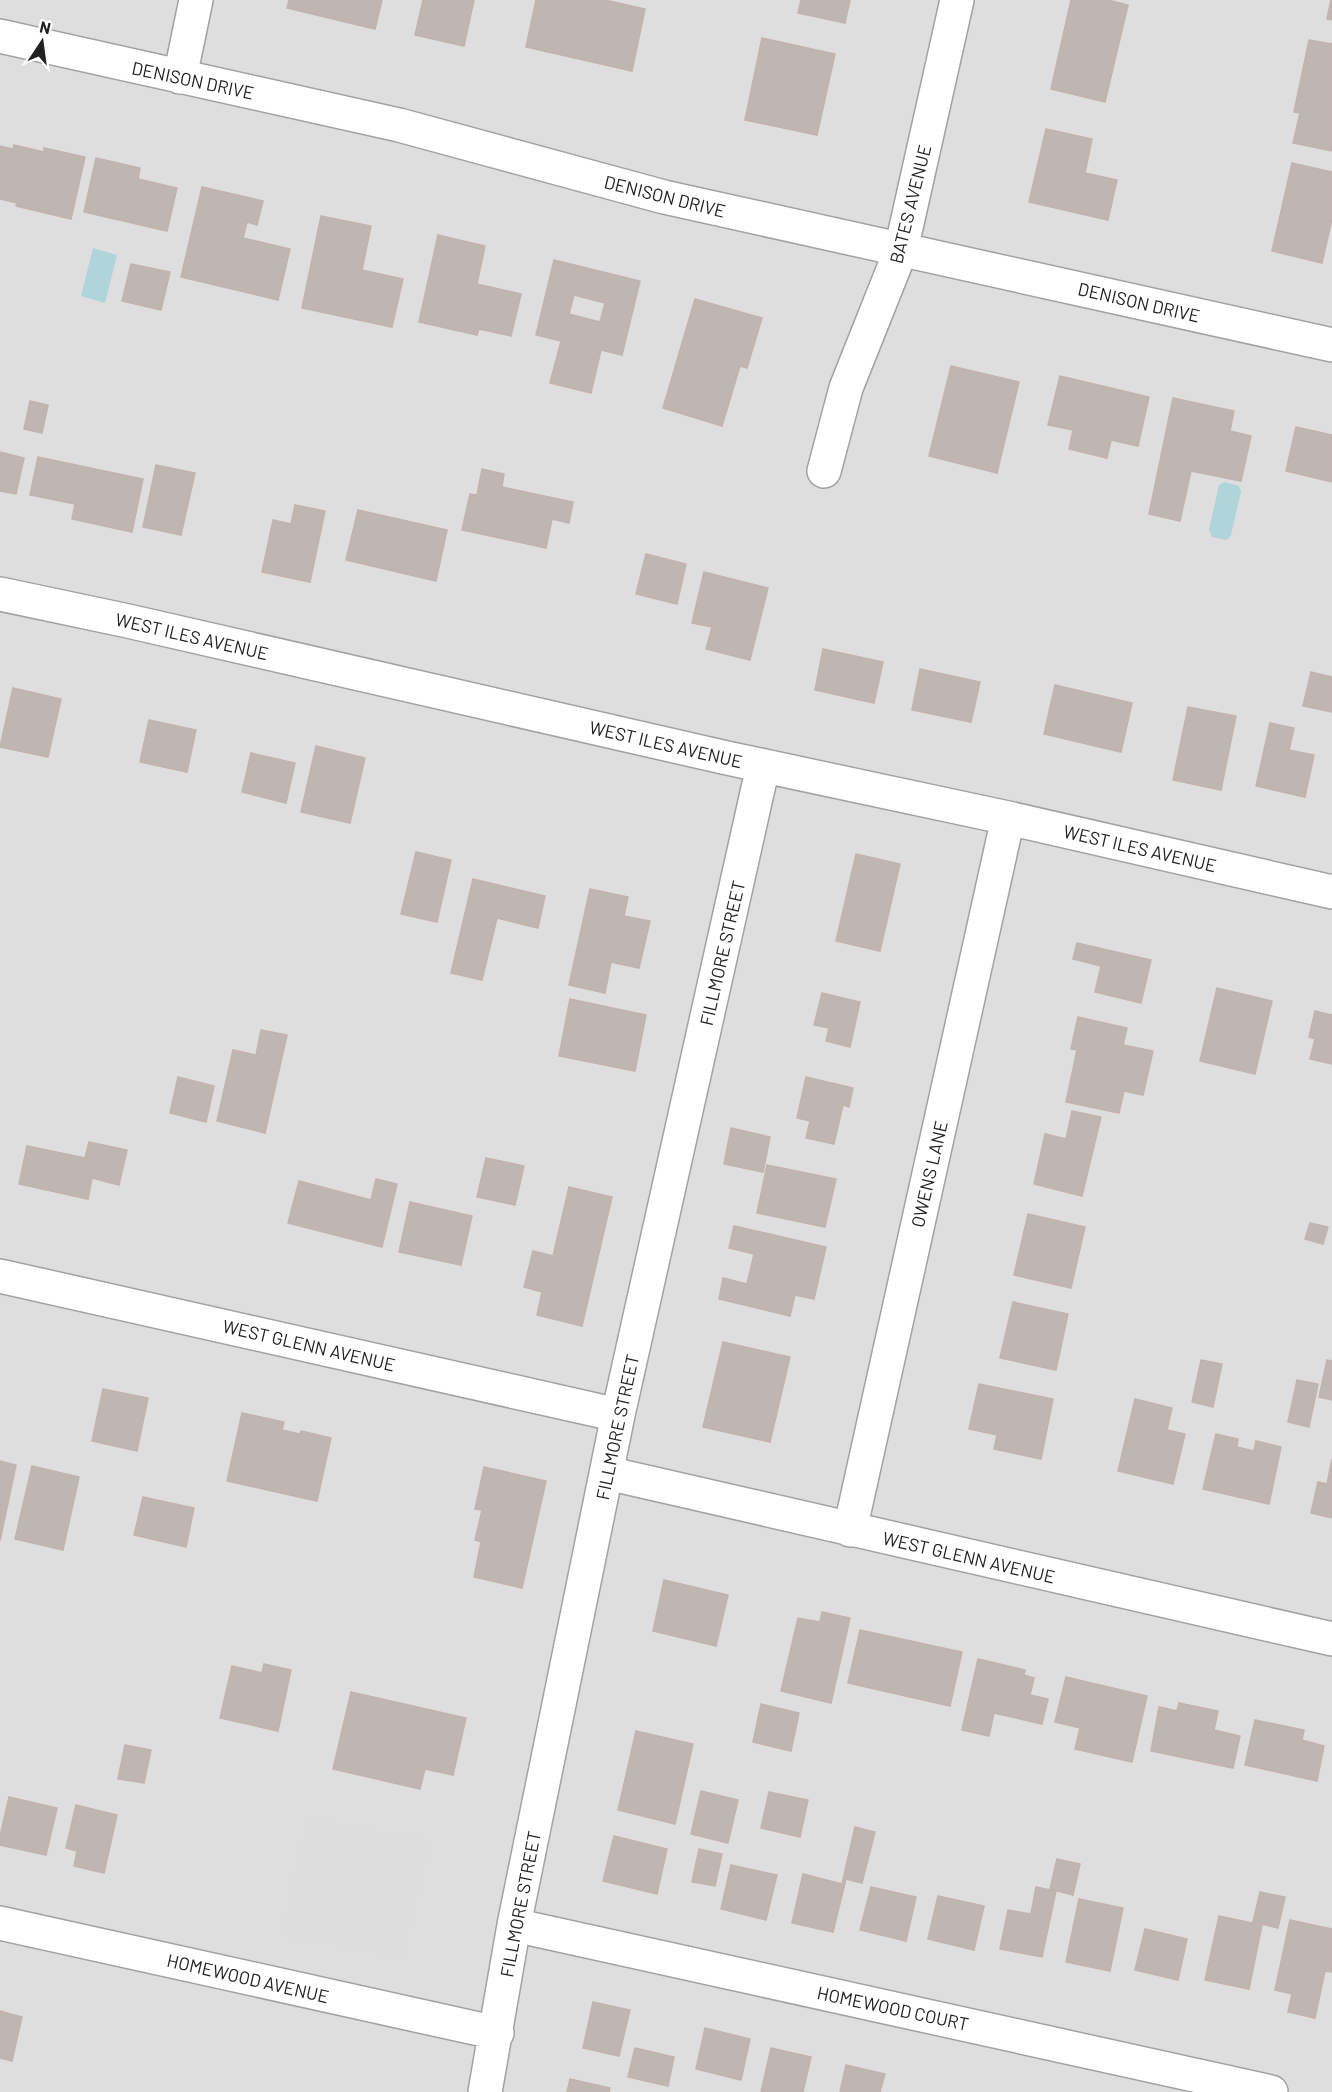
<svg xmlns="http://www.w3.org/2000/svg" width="1332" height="2092" font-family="Barlow,sans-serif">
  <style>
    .residential { fill: #dfdedf }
    .parking { fill: #ddd }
    .water { fill: #afd4d9 }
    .building { fill: #beb6b2; stroke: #c1b3ad; stroke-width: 1.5; fill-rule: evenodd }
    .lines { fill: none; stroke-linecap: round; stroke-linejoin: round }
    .minor-casing { stroke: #a2a2a2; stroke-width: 36 }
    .minor { stroke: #fff; stroke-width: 33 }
    .labels { text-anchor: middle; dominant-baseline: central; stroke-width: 4.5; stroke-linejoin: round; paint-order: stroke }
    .street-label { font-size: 18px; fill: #212121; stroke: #fff }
  </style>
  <rect width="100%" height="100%" fill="#f0ede9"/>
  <!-- residential -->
  <path class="residential" d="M 0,0 L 1332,0 L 1332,2092 L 0,2092 Z"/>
  <!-- parking -->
  <path class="parking" d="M 307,1818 L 430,1840 L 403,1958 L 282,1936 Z"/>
  <!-- water -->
  <path class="water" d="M 93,248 L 117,255 L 105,303 L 81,296 Z
    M 1224,482 L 1239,486 L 1241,492 L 1231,535 L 1227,540 L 1212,537 L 1209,530 L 1219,485 Z"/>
  <!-- building -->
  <path class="building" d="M 289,0 L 382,0 L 375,29 L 287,8 Z
    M 423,0 L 474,0 L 464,46 L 415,35 Z
    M 536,0 L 605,0 L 645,9 L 632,71 L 526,47 Z
    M 801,0 L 850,0 L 845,23 L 798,13 Z
    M 1071,0 L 1108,0 L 1128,5 L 1105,102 L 1051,89 Z
    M 1331,0 L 1332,0 L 1332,20 L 1327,19 Z
    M 762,38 L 835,54 L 817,135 L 745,120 Z
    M 1309,40 L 1332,44 L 1332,151 L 1293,143 L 1300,113 L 1294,112 Z
    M 1046,129 L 1092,139 L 1085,173 L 1117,180 L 1108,220 L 1029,202 Z
    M 14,145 L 44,152 L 44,148 L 85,157 L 71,219 L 16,206 L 17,203 L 0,199 L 0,146 L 13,149 Z
    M 96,158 L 140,168 L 138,179 L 177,188 L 167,231 L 84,212 Z
    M 1292,163 L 1332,172 L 1332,219 L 1322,263 L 1272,251 Z
    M 202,187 L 263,201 L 257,225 L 247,222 L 243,238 L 290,249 L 278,300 L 181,277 Z
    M 321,216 L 371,226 L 362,270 L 403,279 L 392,327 L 302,308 Z
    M 438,235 L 485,246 L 477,284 L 521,294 L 511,336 L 479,329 L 477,335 L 419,322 Z
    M 554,260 L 640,281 L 622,355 L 601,350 L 591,393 L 550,383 L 561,341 L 536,335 ZM 574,295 L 605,303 L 600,322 L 569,314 Z
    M 131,264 L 170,272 L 161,310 L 122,301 Z
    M 695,299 L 762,318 L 747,368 L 740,366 L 722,426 L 663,408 Z
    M 951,366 L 1019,382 L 997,473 L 929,456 Z
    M 1060,376 L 1149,397 L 1138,446 L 1111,440 L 1107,458 L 1069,449 L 1073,430 L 1048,425 Z
    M 1173,398 L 1234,411 L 1230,431 L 1251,436 L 1241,481 L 1191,471 L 1180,521 L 1149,514 Z
    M 30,401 L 48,405 L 42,433 L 24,429 Z
    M 1296,427 L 1332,435 L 1332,482 L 1286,471 Z
    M 0,452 L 24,458 L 16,494 L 0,491 Z
    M 38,457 L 143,479 L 132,532 L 72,519 L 75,504 L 30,495 Z
    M 156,465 L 195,473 L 181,535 L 143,527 Z
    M 482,469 L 504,474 L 502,487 L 573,502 L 569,523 L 552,519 L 546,548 L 462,530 L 470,494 L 477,495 Z
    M 295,505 L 325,511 L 310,582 L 262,572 L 273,520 L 291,524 Z
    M 358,510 L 447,530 L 436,581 L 346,560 Z
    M 646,554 L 686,564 L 677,604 L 636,594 Z
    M 704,572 L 768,588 L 750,660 L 706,649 L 712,627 L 692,623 Z
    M 823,649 L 883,662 L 874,703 L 815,690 Z
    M 920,669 L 980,682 L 971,722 L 912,710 Z
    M 1311,672 L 1332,677 L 1332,712 L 1303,706 Z
    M 1055,685 L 1132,703 L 1121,752 L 1044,734 Z
    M 13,688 L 61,699 L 48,757 L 0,747 Z
    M 1188,707 L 1236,716 L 1221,790 L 1173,780 Z
    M 149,720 L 196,730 L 187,772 L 140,762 Z
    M 1270,723 L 1294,728 L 1289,750 L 1314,755 L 1305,797 L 1256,786 Z
    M 316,746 L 365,758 L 350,823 L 301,812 Z
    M 251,753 L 295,763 L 286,803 L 242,792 Z
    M 416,852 L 451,860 L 437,922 L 401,914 Z
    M 856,854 L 900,864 L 880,951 L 836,941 Z
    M 473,879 L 545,896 L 538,928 L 497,918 L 482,980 L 451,973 Z
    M 590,889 L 628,897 L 624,916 L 650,921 L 639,968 L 611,962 L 605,993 L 569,985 Z
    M 1077,943 L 1151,960 L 1141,1003 L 1095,992 L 1101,966 L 1073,959 Z
    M 1217,988 L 1272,1001 L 1255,1074 L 1200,1061 Z
    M 822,993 L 860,1002 L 850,1047 L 826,1041 L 829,1028 L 814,1025 Z
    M 570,999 L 646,1015 L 635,1071 L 559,1056 Z
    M 1315,1011 L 1332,1015 L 1332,1064 L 1310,1059 L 1315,1039 L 1309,1037 Z
    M 1078,1017 L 1127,1028 L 1123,1045 L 1153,1051 L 1143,1095 L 1124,1091 L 1119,1113 L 1066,1102 L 1077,1050 L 1071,1049 Z
    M 261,1030 L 287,1035 L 265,1133 L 217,1121 L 233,1050 L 256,1055 Z
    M 178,1077 L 214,1086 L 206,1122 L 170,1113 Z
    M 806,1077 L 853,1088 L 849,1107 L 843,1105 L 834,1144 L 806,1138 L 810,1121 L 797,1118 Z
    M 1072,1111 L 1101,1117 L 1082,1196 L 1034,1184 L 1045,1134 L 1066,1139 Z
    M 731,1128 L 770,1137 L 763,1172 L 724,1164 Z
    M 89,1142 L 127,1150 L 119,1185 L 92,1178 L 88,1199 L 19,1184 L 27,1146 L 85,1158 Z
    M 486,1158 L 524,1166 L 515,1205 L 477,1197 Z
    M 767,1165 L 836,1179 L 825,1227 L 757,1213 Z
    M 376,1179 L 397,1184 L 382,1247 L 288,1223 L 299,1181 L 371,1200 Z
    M 569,1187 L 612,1197 L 582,1326 L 537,1315 L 542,1292 L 524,1287 L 533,1251 L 553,1256 Z
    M 410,1202 L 472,1216 L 461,1265 L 399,1252 Z
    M 1028,1214 L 1085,1227 L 1071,1288 L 1014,1275 Z
    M 1310,1223 L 1328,1227 L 1323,1244 L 1305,1239 Z
    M 734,1226 L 826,1247 L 814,1299 L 795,1295 L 790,1316 L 719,1299 L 723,1278 L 747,1284 L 754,1254 L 729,1248 Z
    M 1013,1302 L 1068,1314 L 1056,1370 L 1000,1358 Z
    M 723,1342 L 790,1357 L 770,1442 L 703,1427 Z
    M 1201,1360 L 1222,1364 L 1213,1407 L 1192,1402 Z
    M 1327,1360 L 1332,1361 L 1332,1400 L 1319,1397 Z
    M 1297,1380 L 1318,1384 L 1309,1427 L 1288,1422 Z
    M 979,1384 L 1053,1399 L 1041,1459 L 994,1449 L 997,1435 L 969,1429 Z
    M 103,1389 L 148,1398 L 137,1451 L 92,1441 Z
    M 1135,1399 L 1172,1408 L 1167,1430 L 1185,1434 L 1173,1484 L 1118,1471 Z
    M 242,1413 L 284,1422 L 282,1430 L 300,1434 L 301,1431 L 331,1438 L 317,1501 L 227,1481 Z
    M 1216,1434 L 1238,1439 L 1237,1447 L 1254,1451 L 1256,1441 L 1281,1447 L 1269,1504 L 1203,1489 Z
    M 1332,1459 L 1332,1518 L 1311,1513 L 1318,1482 L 1327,1484 Z
    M 0,1461 L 16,1465 L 0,1541 Z
    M 32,1466 L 79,1477 L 63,1550 L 15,1539 Z
    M 484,1467 L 546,1481 L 522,1588 L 474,1577 L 481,1542 L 475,1540 L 482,1510 L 475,1509 Z
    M 143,1497 L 194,1508 L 186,1547 L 134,1535 Z
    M 664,1580 L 728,1595 L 716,1646 L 653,1631 Z
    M 822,1612 L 850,1618 L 831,1703 L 781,1691 L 798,1618 L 820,1622 Z
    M 860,1630 L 962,1652 L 950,1706 L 848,1683 Z
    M 978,1659 L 1025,1670 L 1024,1675 L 1034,1678 L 1030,1695 L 1048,1699 L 1042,1724 L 994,1713 L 989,1736 L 962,1730 Z
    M 264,1664 L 291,1670 L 278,1731 L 220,1718 L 232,1666 L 262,1673 Z
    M 1066,1677 L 1147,1696 L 1132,1762 L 1075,1749 L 1080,1728 L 1055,1722 Z
    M 351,1692 L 466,1718 L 453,1775 L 425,1769 L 420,1789 L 333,1769 Z
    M 1179,1703 L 1218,1711 L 1214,1730 L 1240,1736 L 1233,1768 L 1151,1751 L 1159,1707 L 1177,1711 Z
    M 761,1704 L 799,1713 L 791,1751 L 753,1742 Z
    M 1255,1720 L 1304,1730 L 1302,1740 L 1324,1746 L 1317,1781 L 1245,1765 Z
    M 636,1731 L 693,1744 L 675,1824 L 618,1810 Z
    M 125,1745 L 151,1750 L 144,1783 L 118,1779 Z
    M 701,1791 L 738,1800 L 728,1843 L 691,1834 Z
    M 769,1792 L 808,1800 L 800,1837 L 761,1828 Z
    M 9,1797 L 57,1808 L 46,1855 L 0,1845 L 0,1836 Z
    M 76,1805 L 117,1815 L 104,1873 L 74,1866 L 77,1851 L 66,1848 Z
    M 855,1827 L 875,1832 L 862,1883 L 846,1879 L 833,1932 L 792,1923 L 803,1874 L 842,1884 Z
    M 614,1836 L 667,1849 L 657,1894 L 603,1881 Z
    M 699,1849 L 722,1854 L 715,1886 L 692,1882 Z
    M 1057,1859 L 1080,1864 L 1073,1895 L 1050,1889 Z
    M 731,1865 L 777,1875 L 766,1920 L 721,1909 Z
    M 871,1887 L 916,1897 L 906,1941 L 860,1930 Z
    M 1036,1887 L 1056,1891 L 1042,1957 L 1000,1949 L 1008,1910 L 1031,1914 Z
    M 1260,1892 L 1285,1897 L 1278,1928 L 1253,1922 Z
    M 938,1896 L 984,1906 L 974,1950 L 928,1939 Z
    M 1079,1899 L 1123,1908 L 1110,1971 L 1066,1962 Z
    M 1219,1916 L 1262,1925 L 1249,1989 L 1205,1980 Z
    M 1290,1920 L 1332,1929 L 1332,1972 L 1325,1971 L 1315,2018 L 1288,2012 L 1292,1994 L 1275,1990 Z
    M 1145,1929 L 1187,1939 L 1178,1980 L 1135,1970 Z
    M 593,2002 L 630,2010 L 619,2056 L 583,2048 Z
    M 0,2011 L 22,2017 L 12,2061 L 0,2058 Z
    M 705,2028 L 750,2039 L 741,2080 L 696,2069 Z
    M 635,2048 L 674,2057 L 668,2086 L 628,2077 Z
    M 771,2048 L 811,2057 L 803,2092 L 761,2092 Z
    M 846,2065 L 885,2074 L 880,2092 L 840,2092 Z
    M 570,2079 L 610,2088 L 609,2092 L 567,2092 Z"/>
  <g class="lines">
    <!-- minor casing -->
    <g class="minor-casing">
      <path id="minor" d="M 0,36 L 399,125 L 664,197 L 1332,345
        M 180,77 L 196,0
        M 824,471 L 846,388 L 901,250 L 957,0
        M 0,594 L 128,621 L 727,758 L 1008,818 L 1332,892
        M 0,1276 L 618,1415
        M 607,1473 L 1332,1639
        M 850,1530 L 1008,818
        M 0,1923 L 497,2033
        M 514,1925 L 1271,2092
        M 485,2092 L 514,1925 L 618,1415 L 763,766"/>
    </g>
    <!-- minor -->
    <use href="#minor" class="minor"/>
  </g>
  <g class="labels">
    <!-- street labels -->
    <g class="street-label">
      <text transform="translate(193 80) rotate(12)">DENISON DRIVE</text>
      <text transform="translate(665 196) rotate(14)">DENISON DRIVE</text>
      <text transform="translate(910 204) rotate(-76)">BATES AVENUE</text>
      <text transform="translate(1139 302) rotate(13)">DENISON DRIVE</text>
      <text transform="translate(192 636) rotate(13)">WEST ILES AVENUE</text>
      <text transform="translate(666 744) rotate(13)">WEST ILES AVENUE</text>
      <text transform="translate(1140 848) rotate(13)">WEST ILES AVENUE</text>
      <text transform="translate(722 953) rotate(-77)">FILLMORE STREET</text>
      <text transform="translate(929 1174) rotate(-77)">OWENS LANE</text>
      <text transform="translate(309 1345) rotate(13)">WEST GLENN AVENUE</text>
      <text transform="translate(617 1427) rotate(-78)">FILLMORE STREET</text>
      <text transform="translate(969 1557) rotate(13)">WEST GLENN AVENUE</text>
      <text transform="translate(520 1904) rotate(-79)">FILLMORE STREET</text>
      <text transform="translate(248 1978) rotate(13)">HOMEWOOD AVENUE</text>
      <text transform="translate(893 2008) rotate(12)">HOMEWOOD COURT</text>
    </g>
  </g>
  <!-- north arrow -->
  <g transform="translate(42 42) rotate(13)" stroke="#ffffff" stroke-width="4.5" paint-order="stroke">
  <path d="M0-4.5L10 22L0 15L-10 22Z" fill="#212121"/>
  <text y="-9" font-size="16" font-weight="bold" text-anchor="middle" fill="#212121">N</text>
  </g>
</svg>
